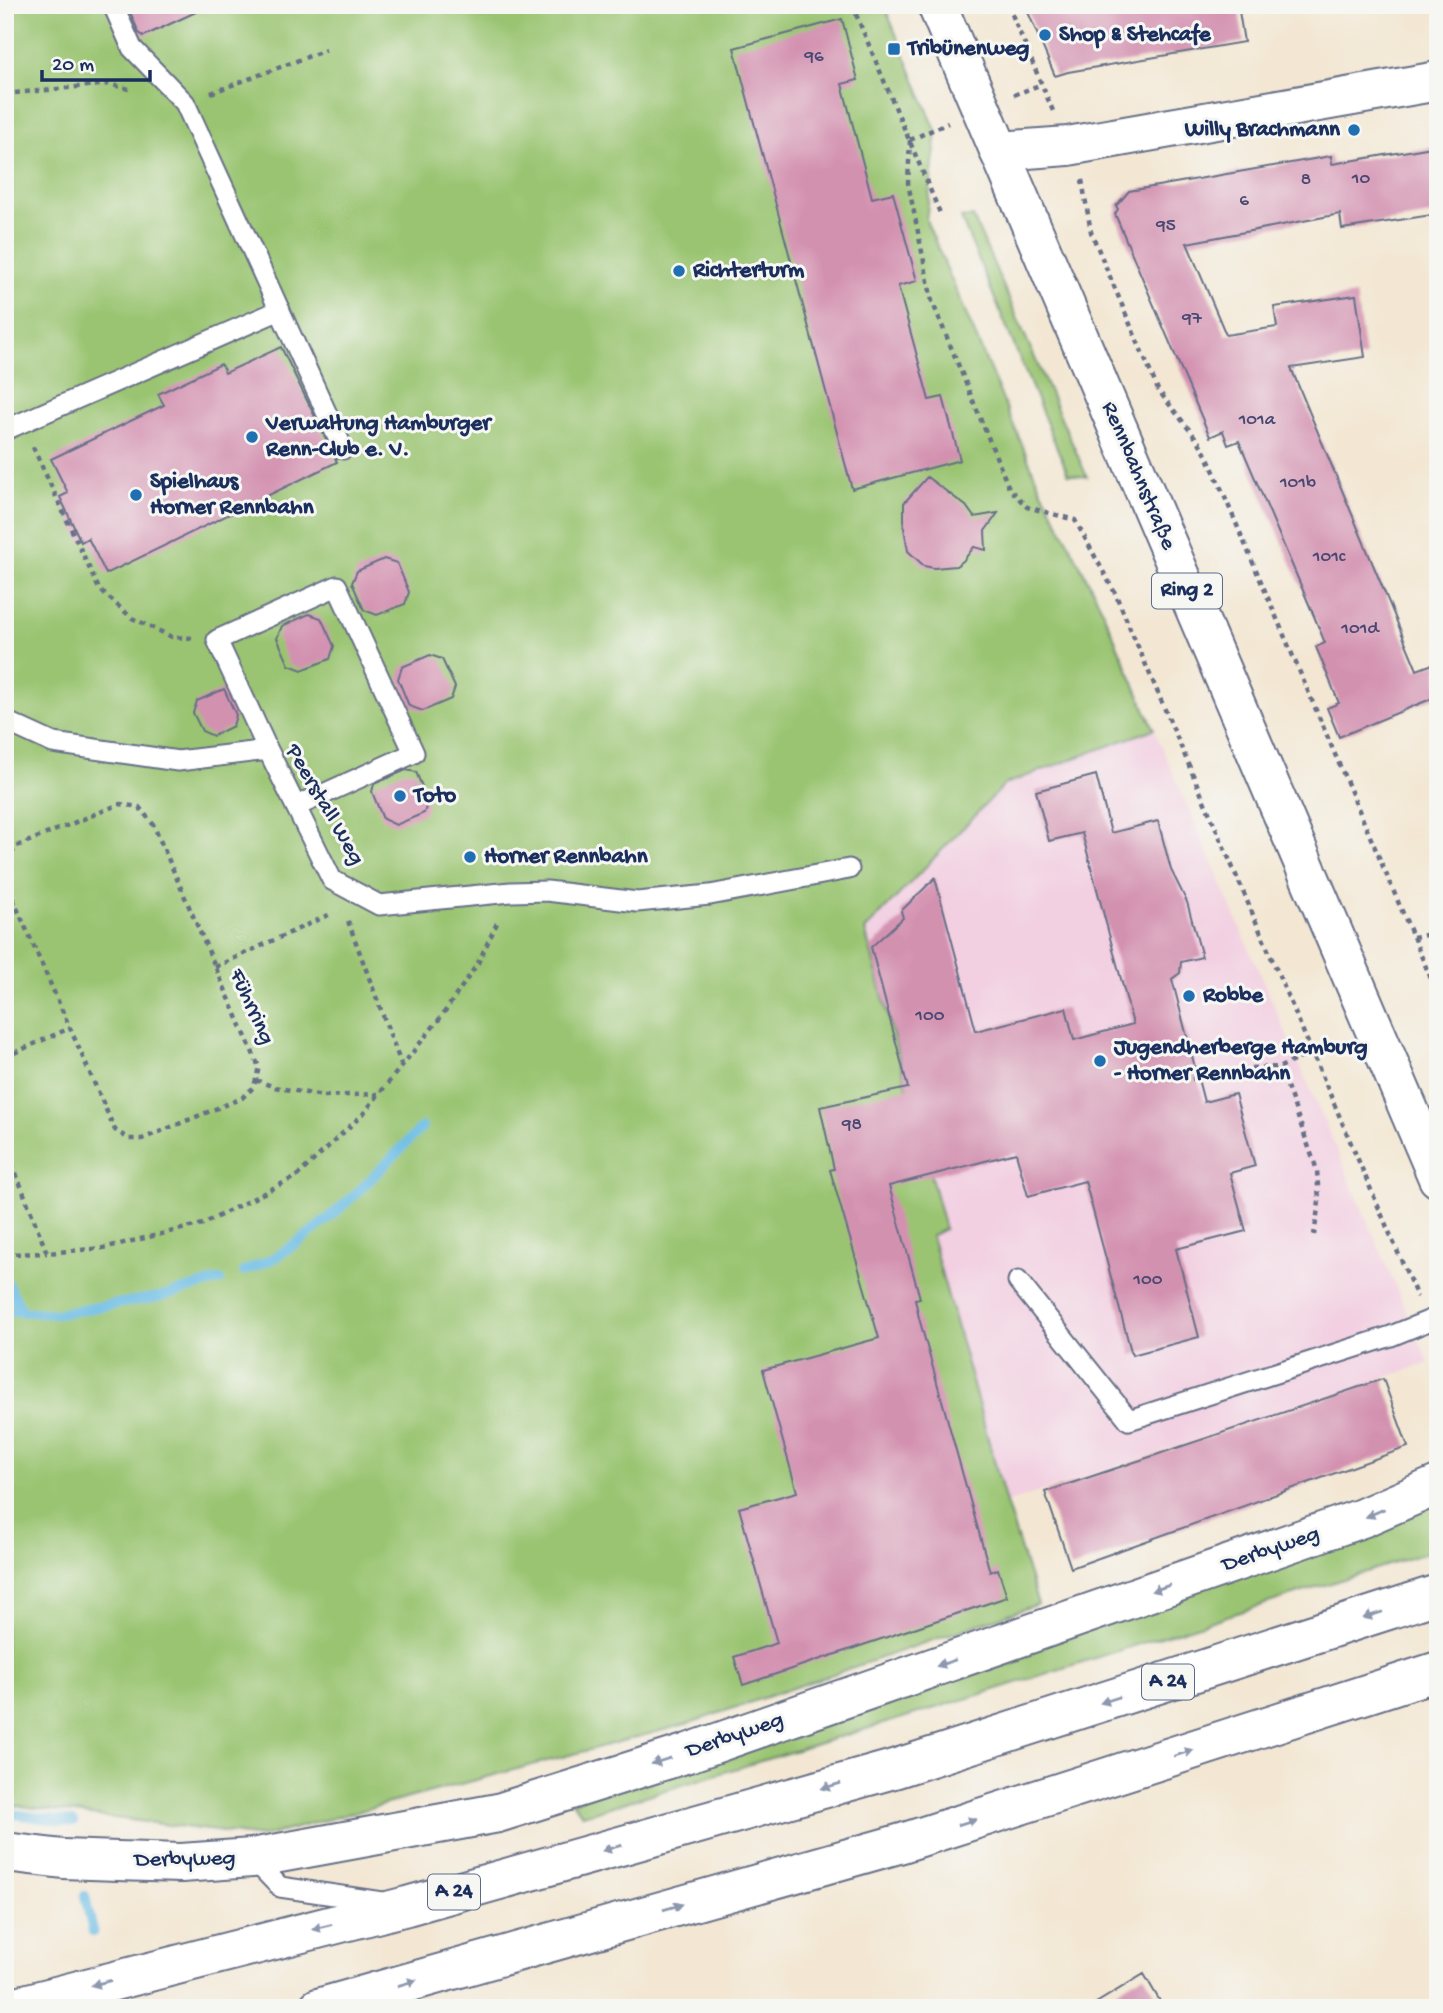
<svg xmlns="http://www.w3.org/2000/svg" width="1443" height="2013" font-family="'Gochi Hand',sans-serif">
  <style>
    .built { fill: #f2cfe1 }
    .green { fill: #9ac471; stroke: #5a7a68; stroke-width: 2 }
    .lines { fill: none; stroke-linecap: round; stroke-linejoin: round }
    .stream { stroke: #68bbe4; stroke-width: 10 }
    .building { fill: #d391b0 }
    .lane-casing { stroke: #676f87; stroke-width: 23 }
    .street-casing { stroke: #676f87; stroke-width: 42 }
    .primary-casing { stroke: #676f87; stroke-width: 42 }
    .highway-casing { stroke: #676f87; stroke-width: 42 }
    .path { stroke: #676f87; stroke-width: 4.5; stroke-dasharray: 5 5; stroke-linecap: butt }
    .lane { stroke: #fff; stroke-width: 19 }
    .street { stroke: #fff; stroke-width: 38 }
    .primary { stroke: #fff; stroke-width: 38 }
    .highway { stroke: #fff; stroke-width: 38 }
    .oneway { fill: #8d97ae }
    .poi-dot { fill: #1f6fb2; stroke: #f6f6f2; stroke-width: 2.5 }
    .labels { text-anchor: middle; dominant-baseline: central; stroke-width: 6; stroke-linejoin: round; paint-order: stroke }
    .number-label { font-size: 19px; fill: #494872 }
    .shield { fill: #f6f6f2; stroke: #5d6b8a; stroke-width: 2 }
    .shield-label { font-size: 21px; font-weight: bold; fill: #1b2f5e }
    .poi-label { font-size: 23px; font-weight: bold; fill: #1b2f5e; stroke: #f6f6f2; text-anchor: start }
    .street-label { font-size: 23px; fill: #1b2f5e; stroke: #f6f6f2 }
  </style>
  <rect width="100%" height="100%" fill="#f6f6f2"/>
  <filter id="ink" filterUnits="userSpaceOnUse"><feTurbulence type="fractalNoise" baseFrequency=".0143" numOctaves="2"/><feDisplacementMap in="SourceGraphic" scale="14" xChannelSelector="R" yChannelSelector="G"/><feConvolveMatrix kernelMatrix="1 2 1 2 8 2 1 2 1" color-interpolation-filters="sRGB"/></filter>
  <filter id="wash" filterUnits="userSpaceOnUse"><feTurbulence type="fractalNoise" baseFrequency=".00686" numOctaves="4" result="noise"/><feDisplacementMap in="SourceGraphic" scale="28" xChannelSelector="R" yChannelSelector="G"/><feGaussianBlur stdDeviation="1.57" result="paint"/><feColorMatrix in="noise" values="0 0 0 0 0 0 0 0 0 0 0 0 0 0 0 0 0 1.4 0 .05"/><feComposite in="paint" operator="in"/></filter>
  <g filter="url(#wash)">
    <rect width="100%" height="100%" fill="#f3e7d3"/>
    <!-- built -->
    <path class="built" d="M 1154,729 L 1429,1363 L 1006,1503 L 931,1235 L 945,1228 L 865,930 L 1005,784 Z"/>
    <!-- green -->
    <path class="green" d="M 5,5 L 884,5 L 937,133 L 926,220 L 1040,487 L 1096,596 L 1154,729 L 1005,784 L 865,930 L 945,1229 L 931,1236 L 1006,1503 L 1038,1604 L 690,1723 L 262,1837 L 5,1804 Z
      M 973,217 L 1087,477 L 1068,474 L 961,218 Z
      M 1438,1497 L 1438,1549 L 988,1692 L 583,1815 L 572,1802 Z"/>
    <g class="lines">
      <!-- stream -->
      <path class="stream" d="M 244,1271 C 256,1266 268,1262 279,1255 C 333,1221 378,1172 422,1127
        M 5,1279 L 23,1312
        M 5,1310 L 56,1314 L 159,1297 L 220,1280
        M 5,1813 L 73,1822
        M 85,1896 L 93,1932"/>
    </g>
    <g id="blocks">
      <!-- building -->
      <path class="building" d="M 127,5 L 211,5 L 144,36 L 139,33 Z
        M 1025,5 L 1074,5 L 1077,12 L 1118,5 L 1238,5 L 1244,42 L 1068,72 L 1055,76 Z
        M 842,19 L 858,80 L 842,84 L 872,198 L 893,193 L 917,281 L 898,286 L 929,400 L 943,397 L 960,460 L 852,489 L 734,48 Z
        M 1438,146 L 1438,214 L 1342,229 L 1340,214 L 1187,243 L 1226,335 L 1277,327 L 1274,307 L 1356,295 L 1365,357 L 1291,368 L 1417,670 L 1438,662 L 1438,696 L 1339,737 L 1327,708 L 1339,703 L 1316,647 L 1325,643 L 1314,616 L 1239,441 L 1228,445 L 1223,431 L 1210,437 L 1115,214 L 1118,209 L 1116,206 L 1129,191 L 1331,156 L 1332,164 Z
        M 281,347 L 337,462 L 106,574 L 88,538 L 81,542 L 60,497 L 68,493 L 51,459 L 164,405 L 158,394 L 221,364 L 225,373 Z
        M 927,477 L 966,506 L 974,517 L 998,513 L 985,531 L 986,550 L 974,547 L 963,561 L 956,566 L 934,568 L 924,566 L 908,551 L 904,528 L 904,503 Z
        M 384,559 L 397,563 L 409,592 L 405,604 L 377,615 L 364,610 L 352,583 L 357,571 Z
        M 309,614 L 321,618 L 334,646 L 330,659 L 302,670 L 289,665 L 277,638 L 282,626 Z
        M 430,655 L 442,659 L 455,687 L 451,699 L 423,711 L 409,706 L 398,679 L 402,667 Z
        M 224,689 L 236,715 L 233,726 L 213,736 L 202,731 L 193,713 L 197,701 Z
        M 406,770 L 416,772 L 428,801 L 424,813 L 396,825 L 383,819 L 372,792 L 374,784 Z
        M 1096,775 L 1111,833 L 1158,821 L 1171,870 L 1187,902 L 1202,957 L 1181,962 L 1180,973 L 1172,979 L 1204,1102 L 1235,1094 L 1255,1166 L 1230,1173 L 1246,1231 L 1176,1249 L 1199,1337 L 1132,1355 L 1085,1181 L 1028,1196 L 1016,1153 L 889,1186 L 920,1298 L 915,1299 L 919,1318 L 990,1572 L 998,1569 L 1007,1597 L 743,1685 L 734,1657 L 777,1643 L 739,1508 L 797,1492 L 763,1370 L 879,1338 L 830,1170 L 834,1169 L 820,1107 L 908,1088 L 871,947 L 903,918 L 901,911 L 935,878 L 976,1031 L 1066,1008 L 1074,1040 L 1133,1024 L 1082,833 L 1049,841 L 1036,791 Z
        M 1383,1379 L 1408,1447 L 1071,1568 L 1045,1492 Z
        M 1144,1974 L 1164,2008 L 1088,2008 Z"/>
    </g>
  </g>
  <g filter="url(#ink)">
    <use href="#blocks" fill-opacity="0" stroke="#676f87" stroke-width="2"/>
    <g class="lines">
      <!-- lane casing -->
      <g class="lane-casing">
        <path id="lane" d="M 113,5 L 132,48 L 185,103 L 343,449
          M 5,430 L 280,310
          M 5,721 L 53,743 L 178,761 L 268,750 L 332,880 L 379,905 L 511,892 L 547,891 L 637,902 L 710,895 L 849,869
          M 268,750 L 217,640 L 337,586 L 414,753 L 297,806
          M 1018,1281 L 1129,1420 L 1391,1336 L 1438,1317
          M 252,1858 L 280,1887 L 382,1902"/>
      </g>
      <!-- street casing -->
      <g class="street-casing">
        <path id="street" d="M 999,151 L 1068,146 L 1438,81
          M 5,1852 L 63,1859 L 118,1861 L 181,1863 L 252,1858 L 498,1813 L 688,1753 L 1362,1518 L 1438,1485"/>
      </g>
      <!-- primary casing -->
      <g class="primary-casing">
        <path id="primary" d="M 937,5 L 1438,1178"/>
      </g>
      <!-- highway casing -->
      <g class="highway-casing">
        <path id="highway" d="M 9,2008 L 407,1906 L 897,1768 L 1438,1594
          M 318,2008 L 902,1843 L 1438,1671"/>
      </g>
      <!-- path -->
      <path class="path" d="M 852,5 L 940,213
        M 1008,5 L 1053,111
        M 211,93 L 326,50
        M 5,94 L 109,84 L 133,90
        M 1014,95 L 1042,84
        M 910,140 L 908,183 L 932,301 L 1009,488 L 1027,507 L 1075,520 L 1115,593 L 1417,1297
        M 910,140 L 948,123
        M 1082,180 L 1091,232 L 1158,390 L 1199,442 L 1209,460 L 1438,995
        M 33,447 L 99,589 L 132,618 L 172,637 L 192,638
        M 5,862 L 17,846 L 120,804 L 139,807 L 153,824 L 259,1067 L 254,1087 L 242,1098 L 142,1139 L 129,1139 L 115,1130 L 5,881
        M 348,921 L 401,1064
        M 1413,937 L 1438,933
        M 215,967 L 333,913
        M 5,1057 L 70,1028
        M 1280,1067 L 1312,1053
        M 1192,1079 L 1250,1068 L 1280,1067 L 1317,1170 L 1319,1202 L 1314,1235
        M 256,1080 L 274,1087 L 323,1096 L 378,1094
        M 5,1145 L 47,1253 L 103,1248 L 203,1224 L 297,1176 L 363,1114 L 441,1017 L 478,963 L 498,921
        M 5,1254 L 47,1253"/>
      <!-- lane -->
      <use href="#lane" class="lane"/>
      <!-- street -->
      <use href="#street" class="street"/>
      <!-- primary -->
      <use href="#primary" class="primary"/>
      <!-- highway -->
      <use href="#highway" class="highway"/>
    </g>
    <!-- one-way arrows -->
    <defs><path id="oneway-solid" d="M-6-.8H1V-3.2L6.5 0L1 3.2V.8H-6Z" transform="scale(1.75)"/></defs>
    <g class="oneway">
      <use href="#oneway-solid" transform="translate(1375 1513) rotate(156)"/>
      <use href="#oneway-solid" transform="translate(1161 1588) rotate(161)"/>
      <use href="#oneway-solid" transform="translate(1373 1615) rotate(162)"/>
      <use href="#oneway-solid" transform="translate(946 1663) rotate(161)"/>
      <use href="#oneway-solid" transform="translate(1110 1700) rotate(162)"/>
      <use href="#oneway-solid" transform="translate(1184 1753) rotate(-18)"/>
      <use href="#oneway-solid" transform="translate(661 1761) rotate(162)"/>
      <use href="#oneway-solid" transform="translate(831 1786) rotate(164)"/>
      <use href="#oneway-solid" transform="translate(967 1822) rotate(-17)"/>
      <use href="#oneway-solid" transform="translate(612 1848) rotate(164)"/>
      <use href="#oneway-solid" transform="translate(673 1907) rotate(-16)"/>
      <use href="#oneway-solid" transform="translate(322 1927) rotate(166)"/>
      <use href="#oneway-solid" transform="translate(101 1983) rotate(165)"/>
      <use href="#oneway-solid" transform="translate(407 1983) rotate(-16)"/>
    </g>
  </g>
  <!-- markers -->
  <g class="poi-dot">
    <circle cx="1045" cy="35" r="7"/>
    <rect x="887" y="42" width="14" height="14" rx="3.5"/>
    <circle cx="1354" cy="130" r="7"/>
    <circle cx="679" cy="271" r="7"/>
    <circle cx="252" cy="437" r="7"/>
    <circle cx="136" cy="495" r="7"/>
    <circle cx="400" cy="796" r="7"/>
    <circle cx="470" cy="857" r="7"/>
    <circle cx="1189" cy="996" r="7"/>
    <circle cx="1100" cy="1061" r="7"/>
  </g>
  <g class="labels">
    <!-- number labels -->
    <g class="number-label">
      <text x="814" y="57">96</text>
      <text x="1361" y="179">10</text>
      <text x="1306" y="180">8</text>
      <text x="1244" y="201">6</text>
      <text x="1166" y="226">95</text>
      <text x="1192" y="319">97</text>
      <text x="1257" y="420">101a</text>
      <text x="1298" y="483">101b</text>
      <text x="1329" y="557">101c</text>
      <text x="1360" y="629">101d</text>
      <text x="930" y="1016">100</text>
      <text x="852" y="1125">98</text>
      <text x="1148" y="1280">100</text>
    </g>
    <!-- shield labels -->
    <g class="shield">
      <rect x="1152" y="573.5" width="70" height="35" rx="5"/>
      <rect x="1142" y="1664.5" width="52" height="35" rx="5"/>
      <rect x="428" y="1874.5" width="52" height="35" rx="5"/>
    </g>
    <g class="shield-label">
      <text x="1187" y="591">Ring 2</text>
      <text x="1168" y="1682">A 24</text>
      <text x="454" y="1892">A 24</text>
    </g>
    <!-- poi labels -->
    <g class="poi-label">
      <text x="1059" y="35">Shop &amp; Stehcafe</text>
      <text x="908" y="49">Tribünenweg</text>
      <text x="1340" y="130" text-anchor="end">Willy Brachmann</text>
      <text x="693" y="271">Richterturm</text>
      <text x="266" y="424">Verwaltung Hamburger<tspan x="266" dy="26">Renn-Club e. V.</tspan></text>
      <text x="150" y="482">Spielhaus<tspan x="150" dy="26">Horner Rennbahn</tspan></text>
      <text x="414" y="796">Toto</text>
      <text x="484" y="857">Horner Rennbahn</text>
      <text x="1203" y="996">Robbe</text>
      <text x="1114" y="1048">Jugendherberge Hamburg<tspan x="1114" dy="26">- Horner Rennbahn</tspan></text>
    </g>
    <!-- street labels -->
    <g class="street-label">
      <text transform="translate(1138 476) rotate(67)">Rennbahnstraße</text>
      <text transform="translate(324 805) rotate(60)">Peerstall Weg</text>
      <text transform="translate(251 1007) rotate(66)">Führring</text>
      <text transform="translate(1271 1550) rotate(-19)">Derbyweg</text>
      <text transform="translate(735 1736) rotate(-19)">Derbyweg</text>
      <text transform="translate(185 1860) rotate(-1)">Derbyweg</text>
    </g>
  </g>
  <!-- margin -->
  <rect width="1443" height="2013" fill="none" stroke="#f6f6f2" stroke-width="28"/>
  <!-- scale -->
  <path d="M42 70v10h108v-10" fill="none" stroke="#1b2f5e" stroke-width="3.5"/>
  <text x="52" y="70" font-size="21" fill="#1b2f5e" stroke="#f6f6f2" stroke-width="5" paint-order="stroke">20 m</text>
</svg>
